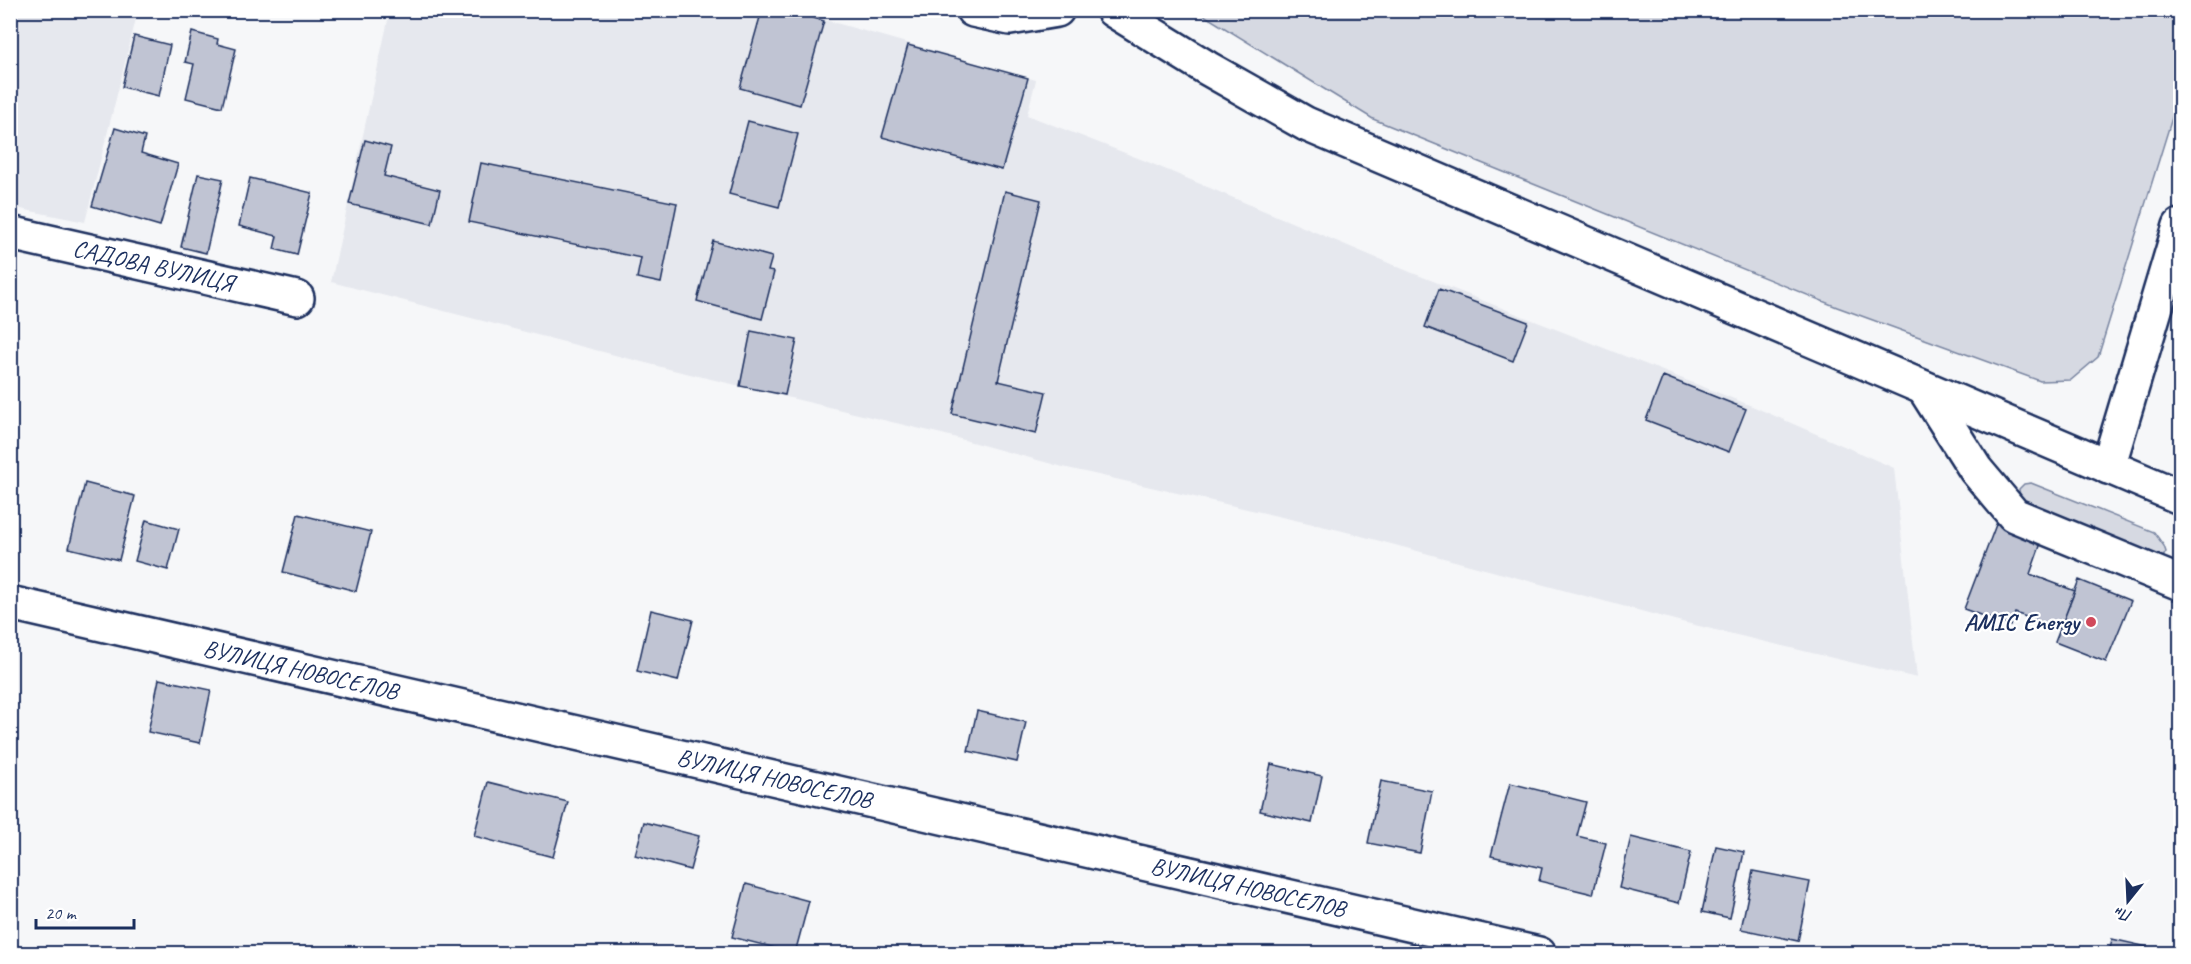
<svg xmlns="http://www.w3.org/2000/svg" width="2191" height="964" font-family="Caveat,sans-serif">
  <style>
    .built { fill: #e6e8ee }
    .green { fill: #d6d9e2; stroke: #7884a0; stroke-width: 1.5 }
    .building { fill: #c0c4d3; stroke: #1b2f5e; stroke-width: 1.5 }
    .lines { fill: none; stroke-linecap: round; stroke-linejoin: round }
    .minor-casing { stroke: #1b2f5e; stroke-width: 38 }
    .highway-casing { stroke: #1b2f5e; stroke-width: 38 }
    .minor { stroke: #fff; stroke-width: 33 }
    .highway { stroke: #fff; stroke-width: 33 }
    .poi-dot { fill: #d1495b; stroke: #fff; stroke-width: 2 }
    .labels { text-anchor: middle; dominant-baseline: central; stroke-width: 4.5; stroke-linejoin: round; paint-order: stroke }
    .street-label { font-size: 24px; fill: #1b2f5e; stroke: #fff }
    .poi-label { font-size: 24px; font-weight: bold; fill: #1b2f5e; stroke: #fff; text-anchor: end }
  </style>
  <rect width="100%" height="100%" fill="#f6f7f9"/>
  <filter id="ink" filterUnits="userSpaceOnUse"><feTurbulence type="fractalNoise" baseFrequency=".0167" numOctaves="2"/><feDisplacementMap in="SourceGraphic" scale="12" xChannelSelector="R" yChannelSelector="G"/><feConvolveMatrix kernelMatrix="1 2 1 2 8 2 1 2 1" color-interpolation-filters="sRGB"/></filter>
  <g filter="url(#ink)">
    <!-- built -->
    <path class="built" d="M 11,10 L 138,11 L 85,222 L 11,207 Z
      M 390,11 L 794,11 L 1036,80 L 1027,115 L 1143,160 L 1410,272 L 1752,406 L 1894,468 L 1917,678 L 1682,622 L 1339,530 L 1063,467 L 942,434 L 673,370 L 331,282 Z"/>
    <!-- green -->
    <path class="green" d="M 1197,11 L 2180,11 L 2180,92 L 2098,357 L 2071,380 L 2040,381 L 1837,307 L 1373,119 Z
      M 2031,483 L 2154,532 L 2164,546 L 2166,552 L 2163,557 L 2157,557 L 2025,501 L 2020,496 L 2019,489 L 2024,484 Z"/>
    <!-- building -->
    <path class="building" d="M 762,10 L 786,10 L 824,21 L 800,105 L 740,88 Z
      M 192,32 L 218,39 L 217,44 L 236,49 L 222,107 L 186,98 L 194,64 L 185,62 Z
      M 134,36 L 170,45 L 159,96 L 122,87 Z
      M 908,45 L 1028,78 L 1002,170 L 882,137 Z
      M 748,121 L 798,134 L 779,207 L 729,194 Z
      M 115,128 L 145,137 L 141,153 L 178,164 L 160,226 L 92,206 Z
      M 365,140 L 391,147 L 384,176 L 440,190 L 432,224 L 349,204 Z
      M 481,163 L 677,203 L 661,283 L 637,278 L 641,258 L 469,222 Z
      M 198,174 L 223,179 L 206,253 L 181,247 Z
      M 250,178 L 312,193 L 297,255 L 274,249 L 277,236 L 239,226 Z
      M 1005,191 L 1041,200 L 998,381 L 1046,392 L 1036,434 L 952,414 Z
      M 713,241 L 772,257 L 768,271 L 774,272 L 762,319 L 697,301 Z
      M 1439,289 L 1528,322 L 1513,361 L 1425,327 Z
      M 751,331 L 797,340 L 785,395 L 740,386 Z
      M 1663,376 L 1746,409 L 1729,452 L 1646,420 Z
      M 85,483 L 135,496 L 119,560 L 69,548 Z
      M 298,514 L 371,532 L 356,591 L 283,572 Z
      M 2000,514 L 2045,532 L 2030,574 L 2075,591 L 2060,629 L 2015,613 L 2010,626 L 1964,609 Z
      M 146,520 L 179,529 L 168,570 L 135,561 Z
      M 2079,580 L 2131,601 L 2106,662 L 2055,642 Z
      M 651,610 L 693,620 L 678,681 L 637,671 Z
      M 159,679 L 211,690 L 200,743 L 148,732 Z
      M 977,711 L 1026,722 L 1017,762 L 968,751 Z
      M 1271,764 L 1322,776 L 1312,823 L 1260,811 Z
      M 1381,781 L 1432,791 L 1420,853 L 1368,843 Z
      M 488,782 L 568,802 L 553,857 L 474,836 Z
      M 1510,783 L 1586,802 L 1577,836 L 1606,843 L 1593,894 L 1539,881 L 1542,868 L 1491,856 Z
      M 644,822 L 699,836 L 690,870 L 635,855 Z
      M 1631,837 L 1691,852 L 1679,903 L 1619,888 Z
      M 1716,846 L 1744,852 L 1730,918 L 1702,912 Z
      M 1753,871 L 1810,882 L 1798,941 L 1741,929 Z
      M 746,884 L 809,901 L 795,953 L 732,937 Z
      M 2112,939 L 2161,950 L 2161,954 L 2109,954 Z"/>
    <g class="lines">
      <!-- minor casing -->
      <g class="minor-casing">
        <g id="minor">
          <path d="M 973,10 L 1010,18 L 1057,10"/>
          <path id="s1" d="M 10,233 L 297,298"/>
          <path d="M 1924,388 L 1976,470 L 2014,515 L 2180,583"/>
          <path d="M 2108,467 L 2180,226"/>
          <path id="s2" d="M 10,603 L 1539,954"/>
        </g>
      </g>
      <!-- highway casing -->
      <g class="highway-casing">
        <path id="highway" d="M 1113,10 L 1207,68 L 1306,124 L 2180,497"/>
      </g>
      <!-- minor -->
      <use href="#minor" class="minor"/>
      <!-- highway -->
      <use href="#highway" class="highway"/>
    </g>
  </g>
  <!-- markers -->
  <circle class="poi-dot" cx="2091" cy="622" r="6"/>
  <g class="labels">
    <!-- street labels -->
    <g class="street-label">
      <text stroke="none"><textPath href="#s1" startOffset="147">САДОВА ВУЛИЦЯ</textPath></text>
      <text stroke="none"><textPath href="#s2" startOffset="298">ВУЛИЦЯ НОВОСЕЛОВ</textPath></text>
      <text stroke="none"><textPath href="#s2" startOffset="784">ВУЛИЦЯ НОВОСЕЛОВ</textPath></text>
      <text stroke="none"><textPath href="#s2" startOffset="1270">ВУЛИЦЯ НОВОСЕЛОВ</textPath></text>
    </g>
    <!-- poi labels -->
    <g class="poi-label">
      <text x="2079" y="622">AMIC Energy</text>
    </g>
  </g>
  <!-- margin -->
  <rect width="2191" height="964" fill="none" stroke="#fff" stroke-width="36"/>
  <rect x="18" y="18" width="2155" height="928" fill="none" stroke="#1b2f5e" stroke-width="2" filter="url(#ink)"/>
  <!-- north arrow -->
  <g transform="translate(2128 901) rotate(198)" stroke="#ffffff" stroke-width="4.5" paint-order="stroke">
  <path d="M0-4.5L10 22L0 15L-10 22Z" fill="#1b2f5e"/>
  <text y="-9" font-size="16" font-weight="bold" text-anchor="middle" fill="#1b2f5e">Пн</text>
  </g>
  <!-- scale -->
  <path d="M36 919v9h98v-9" fill="none" stroke="#1b2f5e" stroke-width="3"/>
  <text x="45" y="919" font-size="18" fill="#1b2f5e" stroke="#ffffff" stroke-width="4.5" paint-order="stroke">20 m</text>
</svg>
